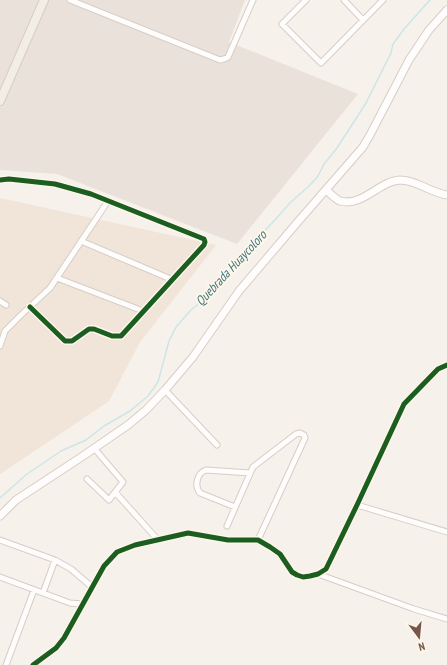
<svg xmlns="http://www.w3.org/2000/svg" width="447" height="665" font-family="'PT Sans Narrow',sans-serif">
  <style>
    .residential { fill: #f1e4d8 }
    .industrial { fill: #eae1db }
    .lines { fill: none; stroke-linecap: round; stroke-linejoin: round }
    .stream { stroke: #cbe6e8; stroke-width: 1.5 }
    .street-casing { stroke: #d6cdc8; stroke-width: 7 }
    .secondary-casing { stroke: #d7cdc7; stroke-width: 9 }
    .primary-casing { stroke: #d6ccc6; stroke-width: 10 }
    .street { stroke: #fefdfc; stroke-width: 5 }
    .secondary { stroke: #fefdfc; stroke-width: 7 }
    .primary { stroke: #f2ede5; stroke-width: 8 }
    .cycleway-casing { stroke: #fff6eb; stroke-width: 8 }
    .cycleway { stroke: #1b5e20; stroke-width: 5 }
    .labels { text-anchor: middle; dominant-baseline: central; stroke-width: 4; stroke-linejoin: round; paint-order: stroke }
    .water-label { font-size: 13px; font-style: italic; fill: #3c747c; stroke: #fff6eb }
  </style>
  <rect width="100%" height="100%" fill="#f7f1eb"/>
  <!-- residential -->
  <path class="residential" d="M 0,198 L 216,245 L 140,342 L 109,401 L 0,474 Z"/>
  <!-- industrial -->
  <path class="industrial" d="M 0,0 L 245,0 L 229,42 L 358,94 L 237,244 L 57,174 L 0,170 Z"/>
  <g class="lines">
    <!-- stream -->
    <path class="stream" d="M 0,498 L 27,474 L 61,451 L 86,440 L 104,426 L 130,411 L 148,396 L 158,382 L 169,341 L 176,327 L 191,310 L 203,300 L 226,275 L 249,249 L 256,240 L 272,223 L 290,203 L 311,184 L 318,176 L 324,164 L 337,148 L 366,103 L 391,53 L 393,44 L 404,29 L 430,0"/>
    <!-- street casing -->
    <g class="street-casing">
      <path id="street" d="M 70,0 L 220,60 L 224,59 L 228,57 L 253,0
        M 306,0 L 282,24 L 321,63 L 383,0
        M 344,0 L 363,20
        M 0,180 L 9,179 L 55,184 L 91,194 L 204,239 L 205,242 L 204,245 L 121,336 L 112,336 L 94,329 L 89,329 L 72,341 L 65,341 L 30,307
        M 81,241 L 173,280
        M 57,278 L 143,311
        M 0,301 L 6,305
        M 0,346 L 5,331 L 21,315 L 50,288 L 108,201
        M 165,390 L 217,445
        M 87,479 L 109,500 L 123,482 L 94,448
        M 115,492 L 158,540
        M 357,505 L 447,532
        M 235,507 L 200,493 C 194,486 197,473 206,470 L 250,473
        M 227,526 L 253,467 L 296,434 L 300,433 L 304,435 L 305,438 L 258,540
        M 0,540 L 55,560 L 71,569 L 92,587
        M 318,574 L 414,609 L 447,619
        M 0,577 L 70,603 L 83,604
        M 43,593 L 55,560
        M 6,665 L 34,590
        M 33,665 L 56,648 L 64,638 L 104,566 L 117,552 L 135,545 L 188,533 L 228,540 L 258,540 L 270,547 L 280,554 L 292,572 L 297,575 L 303,577 L 310,576 L 318,574 L 326,569 L 357,505 L 404,404 L 438,369 L 447,365"/>
    </g>
    <!-- secondary casing -->
    <g class="secondary-casing">
      <path id="secondary" d="M 326,190 C 330,193 335,199 340,201 C 363,207 379,181 400,180 C 417,180 431,193 447,195
        M 0,516 L 16,500 L 83,456 L 128,425 L 146,410 L 165,390 L 193,357 L 239,291 L 296,224 L 363,147 L 370,135 L 409,60 L 429,30 L 447,10"/>
    </g>
    <!-- primary casing -->
    <g class="primary-casing">
      <path id="primary" d="M 0,101 L 44,0"/>
    </g>
    <!-- street -->
    <use href="#street" class="street"/>
    <!-- secondary -->
    <use href="#secondary" class="secondary"/>
    <!-- primary -->
    <use href="#primary" class="primary"/>
    <!-- cycleway casing -->
    <g class="cycleway-casing">
      <path id="cycleway" d="M 0,180 L 9,179 L 55,184 L 91,194 L 204,239 L 205,242 L 204,245 L 121,336 L 112,336 L 94,329 L 89,329 L 72,341 L 65,341 L 30,307
        M 33,665 L 56,648 L 64,638 L 104,566 L 117,552 L 135,545 L 188,533 L 228,540 L 258,540 L 270,547 L 280,554 L 292,572 L 297,575 L 303,577 L 310,576 L 318,574 L 326,569 L 357,505 L 404,404 L 438,369 L 447,365"/>
    </g>
    <!-- cycleway -->
    <use href="#cycleway" class="cycleway"/>
  </g>
  <g class="labels">
    <!-- water labels -->
    <g class="water-label">
      <text transform="translate(231 268) rotate(-47)">Quebrada Huaycoloro</text>
    </g>
  </g>
  <!-- north arrow -->
  <g transform="translate(419 637) rotate(164)" stroke="#fff6eb" stroke-width="3" paint-order="stroke">
  <path d="M0-3L7 15L0 10L-7 15Z" fill="#765749"/>
  <text y="-6" font-size="11" font-weight="bold" text-anchor="middle" fill="#765749">N</text>
  </g>
</svg>
